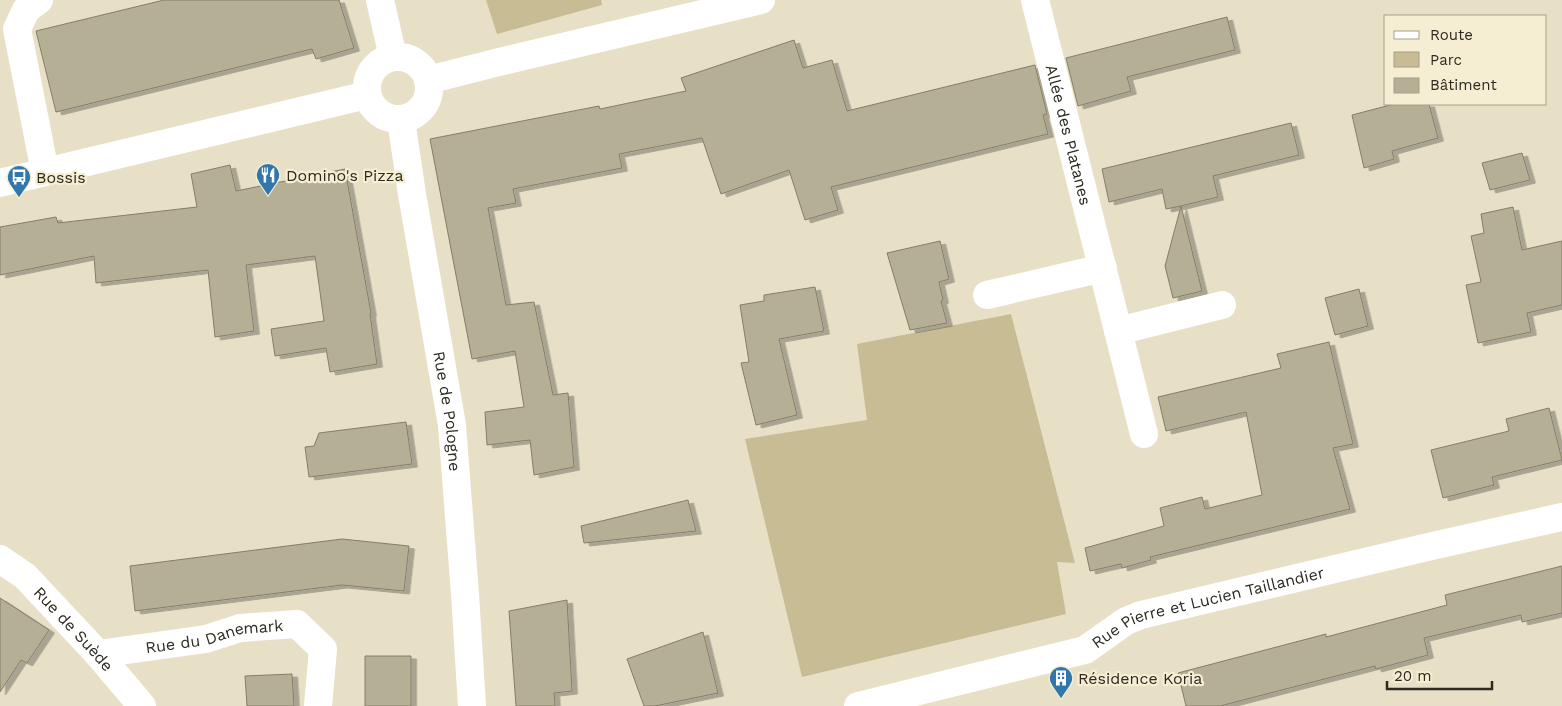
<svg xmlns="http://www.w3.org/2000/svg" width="1562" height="706" font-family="'Work Sans',sans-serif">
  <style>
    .green { fill: #c7bc93 }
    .building { fill: #b5af96; stroke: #857e67; filter: url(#shadow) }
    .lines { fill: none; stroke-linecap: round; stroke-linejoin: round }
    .minor { stroke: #fff; stroke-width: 28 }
    .labels { text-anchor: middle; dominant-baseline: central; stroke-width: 4.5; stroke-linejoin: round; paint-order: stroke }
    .street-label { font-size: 16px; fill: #2d2a20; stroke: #f5eed3 }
    .poi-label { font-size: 16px; fill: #2d2a20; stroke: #f5eed3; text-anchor: start }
  </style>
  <defs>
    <filter id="shadow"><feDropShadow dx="5.5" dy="3" stdDeviation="0" flood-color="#0004"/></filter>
  </defs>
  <rect width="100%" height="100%" fill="#e7e0c6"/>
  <!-- green -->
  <path class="green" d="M 486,0 L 601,0 L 602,5 L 497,34 Z
    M 1011,314 L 1075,563 L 1057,562 L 1066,614 L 802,677 L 745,439 L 867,420 L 857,344 Z"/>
  <!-- building -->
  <path class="building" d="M 164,0 L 339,0 L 354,48 L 316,59 L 312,49 L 56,112 L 36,31 Z
    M 1227,17 L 1235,50 L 1127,77 L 1131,91 L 1078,106 L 1066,58 Z
    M 794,40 L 803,68 L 832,60 L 847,111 L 1035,65 L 1047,114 L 1043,115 L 1048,134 L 831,187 L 838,210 L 805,220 L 789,170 L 721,194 L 702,138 L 619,154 L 622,168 L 513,189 L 516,203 L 488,208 L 506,305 L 534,302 L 553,395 L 568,393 L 574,467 L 534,475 L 530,440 L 487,445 L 485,412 L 524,407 L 515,351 L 472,359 L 430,139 L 599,106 L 600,109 L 686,91 L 681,78 Z
    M 1394,104 L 1429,104 L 1438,138 L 1392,151 L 1394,159 L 1364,168 L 1352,115 Z
    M 1291,123 L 1299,155 L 1213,176 L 1218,197 L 1181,206 L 1202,291 L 1173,298 L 1165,266 L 1181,206 L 1166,209 L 1162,189 L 1109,202 L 1102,169 Z
    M 1522,153 L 1530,180 L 1490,190 L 1482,163 Z
    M 230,165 L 236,191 L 345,169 L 371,313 L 370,314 L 377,364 L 330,372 L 326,348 L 275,356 L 271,329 L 324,321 L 315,256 L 246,265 L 254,331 L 215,337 L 208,270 L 96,283 L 94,256 L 0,275 L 0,227 L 56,217 L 58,223 L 197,207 L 191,174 Z
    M 1513,207 L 1522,250 L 1562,241 L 1562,305 L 1527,313 L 1531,332 L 1478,343 L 1466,285 L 1481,282 L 1471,236 L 1484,233 L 1481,214 Z
    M 940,241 L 949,279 L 939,282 L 943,300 L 941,301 L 947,323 L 910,330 L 887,253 Z
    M 815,287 L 824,331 L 779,339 L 797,415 L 756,425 L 741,363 L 749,362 L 740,305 L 764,301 L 764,295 Z
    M 1359,289 L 1368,326 L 1335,335 L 1325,298 Z
    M 1329,342 L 1353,444 L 1333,448 L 1350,509 L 1150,557 L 1151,560 L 1122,568 L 1121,564 L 1090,571 L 1085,548 L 1164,526 L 1160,508 L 1202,497 L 1205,509 L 1262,495 L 1246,412 L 1166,431 L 1158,397 L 1281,368 L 1277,354 Z
    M 1549,408 L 1562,460 L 1492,477 L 1494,485 L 1443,498 L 1431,450 L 1509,431 L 1506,419 Z
    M 406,422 L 412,464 L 309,477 L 305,447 L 314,446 L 319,433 Z
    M 688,500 L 696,531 L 584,543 L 581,526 Z
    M 342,539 L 409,546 L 404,591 L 342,585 L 135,611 L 130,566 Z
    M 1562,566 L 1562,613 L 1522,622 L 1521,615 L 1424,638 L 1428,655 L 1376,669 L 1375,666 L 1220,706 L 1186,706 L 1178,673 L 1326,634 L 1326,637 L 1447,605 L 1445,595 Z
    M 0,598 L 49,630 L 27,663 L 21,660 L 0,692 Z
    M 567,600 L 572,691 L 554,693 L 555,706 L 516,706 L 509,611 Z
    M 703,632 L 718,693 L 655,706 L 644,706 L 627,659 Z
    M 365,656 L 411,656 L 411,706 L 365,706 Z
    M 292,674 L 294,706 L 247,706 L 245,676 Z"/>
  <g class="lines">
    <!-- minor -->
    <g class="minor">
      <path d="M 39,0 L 26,10 L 17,29 L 45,172"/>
      <path d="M 380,0 L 393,57"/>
      <path id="s1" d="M 1035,0 L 1144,434"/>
      <circle cx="398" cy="88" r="31"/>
      <path d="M 428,80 L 495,63 L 761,0"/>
      <path id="s2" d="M 401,120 L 412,194 L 452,425 L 465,594 L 472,706"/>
      <path d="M 0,183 L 367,95"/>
      <path d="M 987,295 L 1103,268"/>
      <path d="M 1118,331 L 1222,305"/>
      <path id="s3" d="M 0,559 L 25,576 L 98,654 L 142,706"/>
      <path id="s4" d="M 98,654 L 206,639 L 240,628 L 297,624 L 323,649 L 318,706"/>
      <path id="s5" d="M 858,706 L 1085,650 L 1126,621 L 1141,615 L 1432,546 L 1562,517"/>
    </g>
  </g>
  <!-- icons -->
  <defs>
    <g id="restaurant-pin" transform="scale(1.25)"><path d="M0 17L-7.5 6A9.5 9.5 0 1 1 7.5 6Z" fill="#3177ac" stroke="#f5eed3"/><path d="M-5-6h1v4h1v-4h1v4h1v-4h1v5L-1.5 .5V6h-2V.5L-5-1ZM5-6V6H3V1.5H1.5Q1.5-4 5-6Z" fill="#fff"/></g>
    <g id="bus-pin" transform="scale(1.25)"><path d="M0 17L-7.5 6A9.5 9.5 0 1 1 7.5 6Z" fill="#3177ac" stroke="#f5eed3"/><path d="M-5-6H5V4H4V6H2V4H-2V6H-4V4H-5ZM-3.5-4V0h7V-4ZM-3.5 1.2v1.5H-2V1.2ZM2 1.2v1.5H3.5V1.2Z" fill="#fff"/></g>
    <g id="building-pin" transform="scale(1.25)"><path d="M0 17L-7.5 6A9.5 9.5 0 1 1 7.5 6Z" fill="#3177ac" stroke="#f5eed3"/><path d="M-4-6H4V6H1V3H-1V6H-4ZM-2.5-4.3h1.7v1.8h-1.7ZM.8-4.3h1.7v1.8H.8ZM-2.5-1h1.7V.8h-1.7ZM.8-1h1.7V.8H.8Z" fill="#fff"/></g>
  </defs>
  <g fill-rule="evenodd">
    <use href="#restaurant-pin" x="268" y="175"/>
    <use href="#bus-pin" x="19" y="177"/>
    <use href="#building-pin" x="1061" y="678"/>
  </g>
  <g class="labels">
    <!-- street labels -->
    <g class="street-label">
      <text stroke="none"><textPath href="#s1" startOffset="139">Allée des Platanes</textPath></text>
      <text stroke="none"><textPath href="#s2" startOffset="295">Rue de Pologne</textPath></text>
      <text stroke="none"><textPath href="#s5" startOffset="366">Rue Pierre et Lucien Taillandier</textPath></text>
      <text stroke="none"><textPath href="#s3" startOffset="102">Rue de Suède</textPath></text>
      <text stroke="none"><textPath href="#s4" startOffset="118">Rue du Danemark</textPath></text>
    </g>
    <!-- poi labels -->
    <g class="poi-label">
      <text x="286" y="175">Domino's Pizza</text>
      <text x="36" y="177">Bossis</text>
      <text x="1078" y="678">Résidence Koria</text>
    </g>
  </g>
  <!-- legend -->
  <rect x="1384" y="15" width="162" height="90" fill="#f5eed3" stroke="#a5a08b"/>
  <rect x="1394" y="31" width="25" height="8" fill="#ffffff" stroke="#a5a08b"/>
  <text x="1430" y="40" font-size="15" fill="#2d2a20">Route</text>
  <rect x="1394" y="52" width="25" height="15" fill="#c7bc93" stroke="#a5a08b"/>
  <text x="1430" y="65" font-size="15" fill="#2d2a20">Parc</text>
  <rect x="1394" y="78" width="25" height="15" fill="#b5af96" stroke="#a5a08b"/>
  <text x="1430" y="90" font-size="15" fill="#2d2a20">Bâtiment</text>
  <!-- scale -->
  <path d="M1387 681v8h105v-8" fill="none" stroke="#2d2a20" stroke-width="2.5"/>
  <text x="1394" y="681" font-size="15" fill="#2d2a20" stroke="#f5eed3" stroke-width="4" paint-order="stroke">20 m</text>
</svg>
